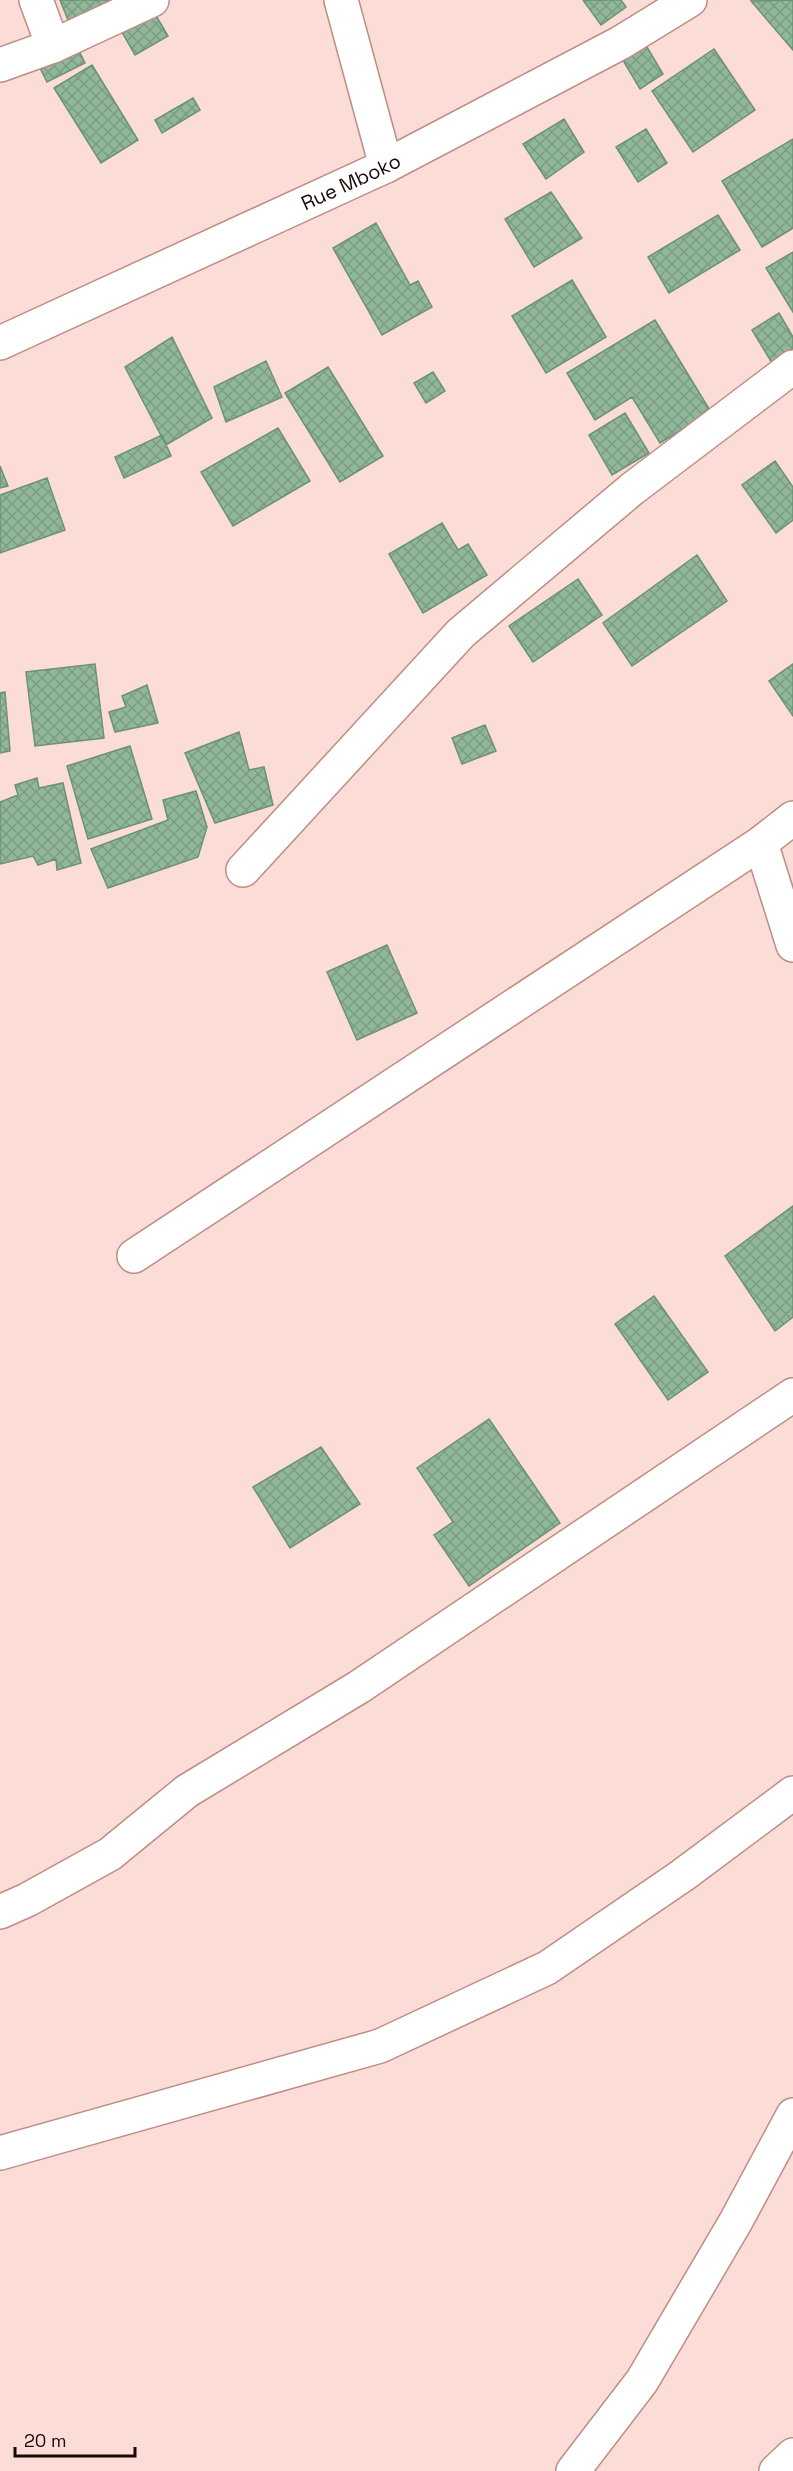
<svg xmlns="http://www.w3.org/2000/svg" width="793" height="2471" font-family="'Space Grotesk',sans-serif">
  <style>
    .building { fill: url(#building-cross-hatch); stroke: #6c9274; stroke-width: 1.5 }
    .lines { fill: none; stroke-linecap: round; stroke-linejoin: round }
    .street-casing { stroke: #be8d84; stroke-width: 36 }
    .street { stroke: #fff; stroke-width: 33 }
    .labels { text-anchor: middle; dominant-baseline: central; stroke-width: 4.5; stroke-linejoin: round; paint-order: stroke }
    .street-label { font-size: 20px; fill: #180806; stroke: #fcdcd6 }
  </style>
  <defs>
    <pattern id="building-cross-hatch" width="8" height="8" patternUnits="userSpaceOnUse" patternTransform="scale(1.5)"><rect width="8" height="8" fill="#90b799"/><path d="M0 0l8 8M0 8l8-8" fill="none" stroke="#7b9c82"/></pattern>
  </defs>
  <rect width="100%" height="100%" fill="#fcdcd6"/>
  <!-- building -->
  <path class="building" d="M 60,0 L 129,0 L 70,25 Z
    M 583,0 L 621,0 L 626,7 L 601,25 Z
    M 793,0 L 793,50 L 751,1 Z
    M 148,2 L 168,36 L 135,55 L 114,18 Z
    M 74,41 L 85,63 L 47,82 L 36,60 Z
    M 644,42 L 663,74 L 640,89 L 621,57 Z
    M 714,49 L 755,110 L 693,152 L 652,91 Z
    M 92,65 L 138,140 L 101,163 L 54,88 Z
    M 193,98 L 200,110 L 162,133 L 155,120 Z
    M 564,119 L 584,152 L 546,179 L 523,144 Z
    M 646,129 L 667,163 L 638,182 L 616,147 Z
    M 793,139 L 793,228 L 762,247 L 722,181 Z
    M 551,192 L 582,238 L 534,267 L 505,219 Z
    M 718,215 L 740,250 L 669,293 L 648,257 Z
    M 376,223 L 410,285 L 418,281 L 432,307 L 382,335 L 333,248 Z
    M 793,252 L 793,312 L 766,268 Z
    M 572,280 L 606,337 L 546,373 L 512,316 Z
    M 779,313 L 793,337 L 793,351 L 772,363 L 752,330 Z
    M 655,320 L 711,412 L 660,443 L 632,397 L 595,420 L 567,373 Z
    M 172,337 L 212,418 L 166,445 L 125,367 Z
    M 266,361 L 282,397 L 226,422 L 214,387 Z
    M 328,367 L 383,456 L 340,482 L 285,393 Z
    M 433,372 L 445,391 L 426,403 L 414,383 Z
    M 625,413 L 649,453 L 612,475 L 589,435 Z
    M 278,428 L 310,481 L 233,526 L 201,472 Z
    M 162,435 L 171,456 L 124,478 L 115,457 Z
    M 775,461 L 793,487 L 793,520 L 776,533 L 742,485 Z
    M 0,466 L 8,486 L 0,488 Z
    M 47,478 L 65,530 L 0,553 L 0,495 Z
    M 442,523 L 458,550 L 468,544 L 487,575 L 423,613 L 389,554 Z
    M 697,555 L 727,601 L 632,666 L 603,623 Z
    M 578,579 L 602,615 L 533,662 L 509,626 Z
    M 95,664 L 104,738 L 35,746 L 26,672 Z
    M 793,664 L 793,716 L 769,681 Z
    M 147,685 L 158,723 L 115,732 L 109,712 L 126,707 L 122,696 Z
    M 5,692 L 10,751 L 0,753 L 0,693 Z
    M 485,725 L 496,751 L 462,764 L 452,738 Z
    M 239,732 L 249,770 L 264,767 L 273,805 L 215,823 L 185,753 Z
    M 130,746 L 152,819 L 88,839 L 67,766 Z
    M 37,778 L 39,788 L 63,783 L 81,863 L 57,870 L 56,859 L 38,865 L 33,856 L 0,864 L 0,802 L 18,795 L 15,785 Z
    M 196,791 L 207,827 L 198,857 L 108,888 L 91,849 L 168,820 L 163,800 Z
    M 387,945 L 417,1013 L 357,1040 L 327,972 Z
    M 793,1206 L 793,1317 L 775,1331 L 725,1256 Z
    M 654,1296 L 708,1372 L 668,1400 L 615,1324 Z
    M 489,1419 L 560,1523 L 469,1586 L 434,1535 L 453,1522 L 417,1468 Z
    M 321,1447 L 360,1504 L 290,1548 L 253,1487 Z"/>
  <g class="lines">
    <!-- street casing -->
    <g class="street-casing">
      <g id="street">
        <path d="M 36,0 L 53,46"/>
        <path d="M 341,0 L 386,166"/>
        <path d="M 0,65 L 53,46 L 152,0"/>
        <path id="s1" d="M 0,343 L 386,166 L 620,43 L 690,0"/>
        <path d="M 761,843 L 793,945"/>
        <path d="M 243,870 L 461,633 L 632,489 L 793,367"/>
        <path d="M 134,1256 L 761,843 L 793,818"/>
        <path d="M 0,1912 L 27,1900 L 110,1854 L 187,1791 L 359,1687 L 793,1395"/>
        <path d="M 0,2153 L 380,2046 L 547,1968 L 683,1875 L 793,1793"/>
        <path d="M 573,2471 L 642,2381 L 736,2221 L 793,2115"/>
        <path d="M 776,2471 L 793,2455"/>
      </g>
    </g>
    <!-- street -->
    <use href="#street" class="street"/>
  </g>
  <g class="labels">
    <!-- street labels -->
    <g class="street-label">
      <text stroke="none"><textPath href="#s1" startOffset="386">Rue Mboko</textPath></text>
    </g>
  </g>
  <!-- scale -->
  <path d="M15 2447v9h120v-9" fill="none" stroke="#180806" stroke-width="3"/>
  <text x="24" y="2447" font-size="18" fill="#180806" stroke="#fcdcd6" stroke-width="4.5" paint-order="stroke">20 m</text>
</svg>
